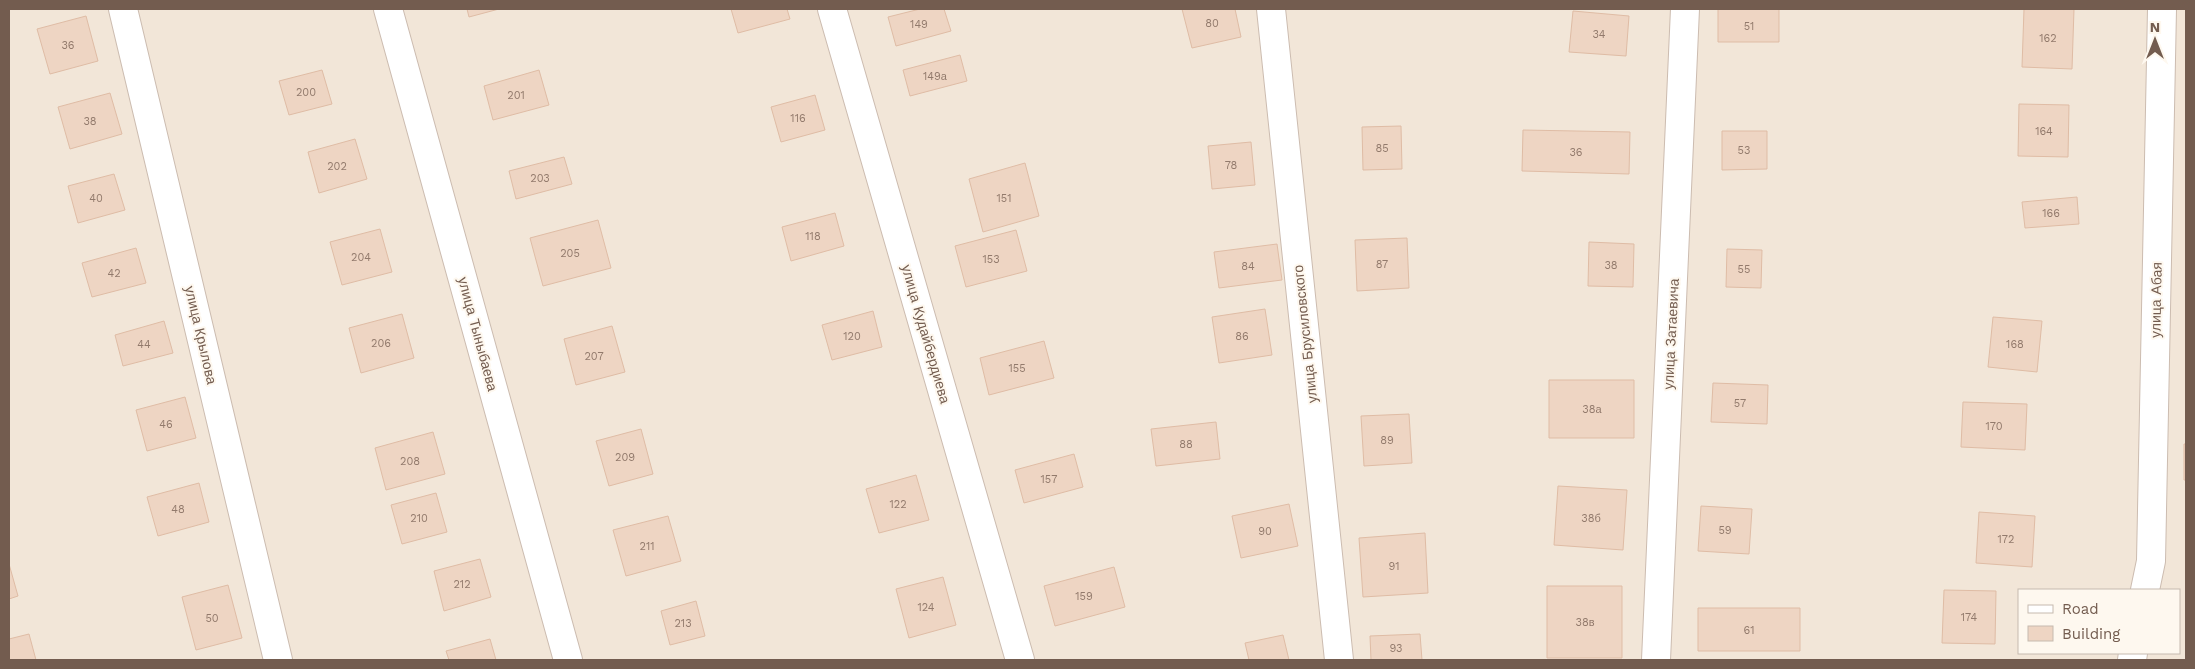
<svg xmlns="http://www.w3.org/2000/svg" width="2195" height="669" font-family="'Work Sans',sans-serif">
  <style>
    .residential { fill: #f2e6d8; fill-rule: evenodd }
    .building { fill: #eed5c3; stroke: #dfbca5 }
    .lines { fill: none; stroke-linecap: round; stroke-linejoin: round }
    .minor-casing { stroke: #ccbcb0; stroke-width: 30 }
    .minor { stroke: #fff; stroke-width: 28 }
    .labels { text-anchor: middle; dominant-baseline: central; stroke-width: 4; stroke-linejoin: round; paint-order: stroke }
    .number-label { font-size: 11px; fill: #927a6c }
    .street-label { font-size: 14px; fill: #735c4f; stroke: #fef8ef }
  </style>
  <rect width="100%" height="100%" fill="#fbf4e9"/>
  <!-- residential -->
  <path class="residential" d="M 9,9 L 2186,9 L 2186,660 L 9,660 ZM 2019,590 L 2179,590 L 2179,653 L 2019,653 Z"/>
  <!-- building -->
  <path class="building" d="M 467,9 L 499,9 L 469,17 Z
    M 731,9 L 787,9 L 790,19 L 738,33 Z
    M 920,9 L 944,9 L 951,31 L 896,46 L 888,17 Z
    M 1182,9 L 1235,9 L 1241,37 L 1192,48 Z
    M 1718,9 L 1779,9 L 1779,42 L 1718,42 Z
    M 2024,9 L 2074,9 L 2072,69 L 2022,67 Z
    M 1573,11 L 1629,16 L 1626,56 L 1569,52 Z
    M 86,16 L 98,61 L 50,74 L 37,29 Z
    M 960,55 L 967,81 L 910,96 L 903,70 Z
    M 322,70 L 332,104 L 289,115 L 279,81 Z
    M 539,70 L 549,105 L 493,120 L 484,86 Z
    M 110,93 L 122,134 L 70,149 L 58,107 Z
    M 815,95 L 825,130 L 781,142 L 771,107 Z
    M 2019,104 L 2069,105 L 2068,157 L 2018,156 Z
    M 1401,126 L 1402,169 L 1363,170 L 1362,127 Z
    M 1523,130 L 1630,132 L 1629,174 L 1522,171 Z
    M 1722,131 L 1767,131 L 1767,169 L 1722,170 Z
    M 355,139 L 367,179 L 319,193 L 308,152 Z
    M 1251,142 L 1255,185 L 1212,189 L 1208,146 Z
    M 564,157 L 572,184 L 516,199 L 509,171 Z
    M 1025,163 L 1039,216 L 983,232 L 969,179 Z
    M 114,174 L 125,210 L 78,223 L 68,186 Z
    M 2077,197 L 2079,224 L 2025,228 L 2022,202 Z
    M 835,213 L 844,246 L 791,261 L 782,227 Z
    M 598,220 L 611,268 L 543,286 L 530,238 Z
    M 380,229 L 392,272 L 342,285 L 330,242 Z
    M 1016,230 L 1027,271 L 966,287 L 955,246 Z
    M 1407,238 L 1409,288 L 1357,291 L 1355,240 Z
    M 1589,242 L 1634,244 L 1633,287 L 1588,286 Z
    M 1277,244 L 1282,280 L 1219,288 L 1214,252 Z
    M 136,248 L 146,283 L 92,297 L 82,263 Z
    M 1727,249 L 1762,250 L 1761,288 L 1726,287 Z
    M 1265,309 L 1272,355 L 1219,363 L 1212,317 Z
    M 873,311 L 882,347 L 832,360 L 822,325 Z
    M 402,314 L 414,358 L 361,373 L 349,328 Z
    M 1993,317 L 2042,321 L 2037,372 L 1988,367 Z
    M 164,321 L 173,353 L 123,366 L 115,335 Z
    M 612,326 L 625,372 L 576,385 L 564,339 Z
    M 1044,341 L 1054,378 L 989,395 L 980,358 Z
    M 1549,380 L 1634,380 L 1634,438 L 1549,438 Z
    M 1713,383 L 1768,385 L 1767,424 L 1711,422 Z
    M 185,397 L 196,438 L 147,451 L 136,410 Z
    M 1963,402 L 2027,404 L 2025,450 L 1961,447 Z
    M 1409,414 L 1412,463 L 1364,466 L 1361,416 Z
    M 1216,422 L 1220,459 L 1156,466 L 1151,429 Z
    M 641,429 L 653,474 L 609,486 L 596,441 Z
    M 433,432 L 445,474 L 386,490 L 375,448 Z
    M 2184,444 L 2186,444 L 2186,480 L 2184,480 Z
    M 1074,454 L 1083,487 L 1024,503 L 1015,470 Z
    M 916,475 L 929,520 L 879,533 L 866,489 Z
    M 199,483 L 209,522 L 158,536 L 147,497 Z
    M 1558,486 L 1627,490 L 1623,550 L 1554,545 Z
    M 436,493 L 447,532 L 402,544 L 391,505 Z
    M 1289,504 L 1298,546 L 1241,558 L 1232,516 Z
    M 1701,506 L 1752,509 L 1749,554 L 1698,551 Z
    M 1979,512 L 2035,516 L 2032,567 L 1976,563 Z
    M 668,516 L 681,561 L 626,576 L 613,530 Z
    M 1425,533 L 1428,593 L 1363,597 L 1359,538 Z
    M 480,559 L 491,597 L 444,611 L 434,571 Z
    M 9,564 L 18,596 L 9,599 Z
    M 1114,567 L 1125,607 L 1055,626 L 1044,586 Z
    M 943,577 L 956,625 L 909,638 L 896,589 Z
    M 228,585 L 242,638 L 196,650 L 182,597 Z
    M 1547,586 L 1622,586 L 1622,658 L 1547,658 Z
    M 1944,590 L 1996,591 L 1995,644 L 1942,643 Z
    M 696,601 L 705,636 L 670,645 L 661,611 Z
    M 1698,608 L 1800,608 L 1800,651 L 1698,651 Z
    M 29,634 L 36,660 L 9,660 L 9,639 Z
    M 1420,634 L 1422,660 L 1371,660 L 1370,636 Z
    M 1283,635 L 1289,660 L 1249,660 L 1245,643 Z
    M 490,639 L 496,660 L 449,660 L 446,651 Z"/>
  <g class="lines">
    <!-- minor casing -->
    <g class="minor-casing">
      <path id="minor" d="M 123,9 L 278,660
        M 388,9 L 568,660
        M 832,9 L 1020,660
        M 1271,9 L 1339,660
        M 2145,590 L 2151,561 L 2162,9
        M 1656,660 L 1685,9
        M 2132,660 L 2133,653"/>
    </g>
    <!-- minor -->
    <use href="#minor" class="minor"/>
  </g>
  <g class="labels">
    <!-- number labels -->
    <g class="number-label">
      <text x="1212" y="23">80</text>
      <text x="919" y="24">149</text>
      <text x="1749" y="26">51</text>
      <text x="1599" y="34">34</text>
      <text x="2048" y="38">162</text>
      <text x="68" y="45">36</text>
      <text x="935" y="76">149а</text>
      <text x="306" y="92">200</text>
      <text x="516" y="95">201</text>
      <text x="798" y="118">116</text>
      <text x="90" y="121">38</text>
      <text x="2044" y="131">164</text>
      <text x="1382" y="148">85</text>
      <text x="1744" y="150">53</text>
      <text x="1576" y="152">36</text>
      <text x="1231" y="165">78</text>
      <text x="337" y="166">202</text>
      <text x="540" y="178">203</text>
      <text x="96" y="198">40</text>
      <text x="1004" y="198">151</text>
      <text x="2051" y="213">166</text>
      <text x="813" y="236">118</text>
      <text x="570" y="253">205</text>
      <text x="361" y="257">204</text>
      <text x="991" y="259">153</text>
      <text x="1382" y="264">87</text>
      <text x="1611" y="265">38</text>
      <text x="1248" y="266">84</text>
      <text x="1744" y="269">55</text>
      <text x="114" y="273">42</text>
      <text x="852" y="336">120</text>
      <text x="1242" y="336">86</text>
      <text x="381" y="343">206</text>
      <text x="144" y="344">44</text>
      <text x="2015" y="344">168</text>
      <text x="594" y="356">207</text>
      <text x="1017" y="368">155</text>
      <text x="1740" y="403">57</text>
      <text x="1592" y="409">38а</text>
      <text x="166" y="424">46</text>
      <text x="1994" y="426">170</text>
      <text x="1387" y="440">89</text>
      <text x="1186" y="444">88</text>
      <text x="625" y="457">209</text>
      <text x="410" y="461">208</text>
      <text x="1049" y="479">157</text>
      <text x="898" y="504">122</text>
      <text x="178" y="509">48</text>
      <text x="419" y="518">210</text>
      <text x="1591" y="518">38б</text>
      <text x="1725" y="530">59</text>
      <text x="1265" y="531">90</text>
      <text x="2006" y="539">172</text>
      <text x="647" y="546">211</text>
      <text x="1394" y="566">91</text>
      <text x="462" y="584">212</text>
      <text x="1084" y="596">159</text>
      <text x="926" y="607">124</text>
      <text x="1969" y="617">174</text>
      <text x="212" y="618">50</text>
      <text x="1585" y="622">38в</text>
      <text x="683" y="623">213</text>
      <text x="1749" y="630">61</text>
      <text x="1396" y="648">93</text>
    </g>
    <!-- street labels -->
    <g class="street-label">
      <text transform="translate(2156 300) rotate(-89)">улица Абая</text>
      <text transform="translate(478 334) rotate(75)">улица Тыныбаева</text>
      <text transform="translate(926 334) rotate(74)">улица Кудайбердиева</text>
      <text transform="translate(1305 334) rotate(-96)">улица Брусиловского</text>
      <text transform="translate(1671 334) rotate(-87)">улица Затаевича</text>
      <text transform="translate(201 335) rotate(77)">улица Крылова</text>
    </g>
  </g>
  <!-- border -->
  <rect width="2195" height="669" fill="none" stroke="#735c4f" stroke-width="20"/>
  <!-- legend -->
  <rect x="2018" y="589" width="162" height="65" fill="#fef8ef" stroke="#c6baaf"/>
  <rect x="2028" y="605" width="25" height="8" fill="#ffffff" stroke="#c6baaf"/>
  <text x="2062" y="614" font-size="15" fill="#735c4f">Road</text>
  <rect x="2028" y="626" width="25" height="15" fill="#eed5c3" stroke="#c6baaf"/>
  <text x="2062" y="639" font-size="15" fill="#735c4f">Building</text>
  <!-- north arrow -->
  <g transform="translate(2155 40)" stroke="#fef8ef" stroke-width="4" paint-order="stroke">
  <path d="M0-4L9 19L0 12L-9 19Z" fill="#735c4f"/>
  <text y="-8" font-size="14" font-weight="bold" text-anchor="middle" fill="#735c4f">N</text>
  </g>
</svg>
